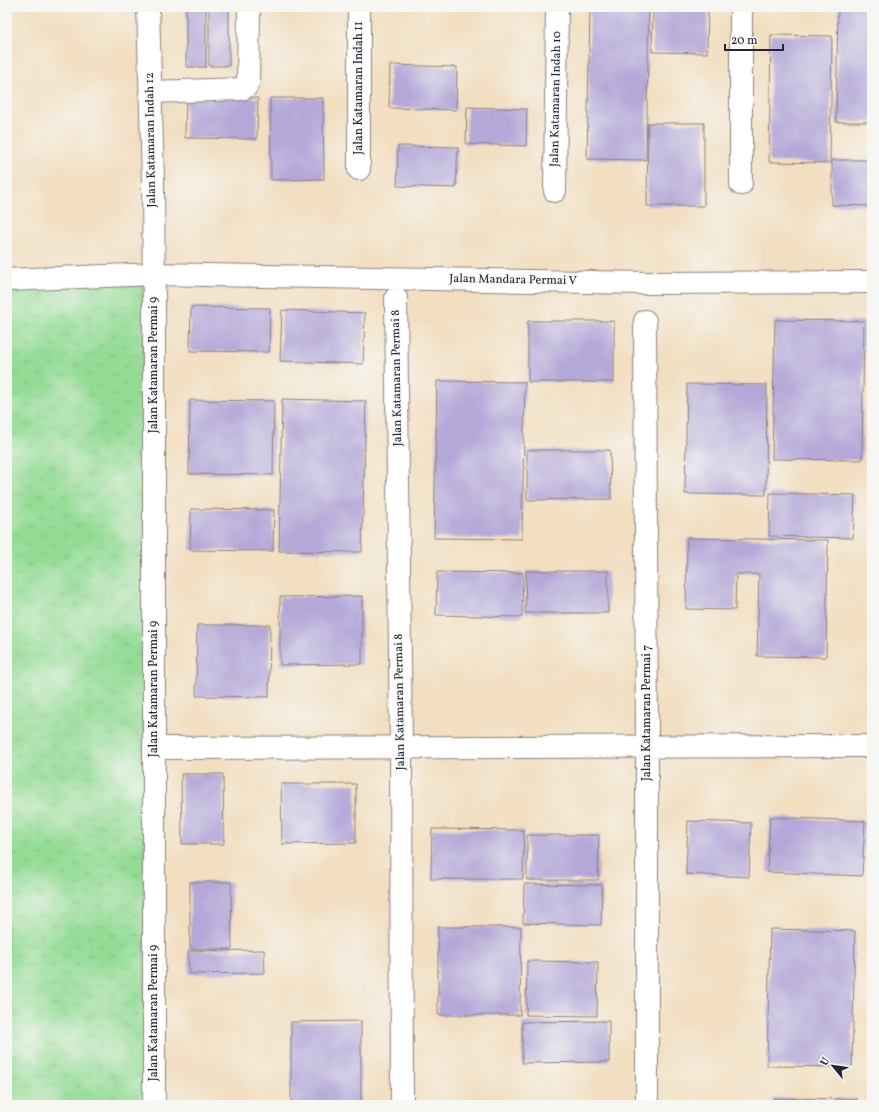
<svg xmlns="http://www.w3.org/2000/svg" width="879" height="1112" font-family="Vollkorn,serif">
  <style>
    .grass { fill: url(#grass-tufts); stroke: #5b7f68 }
    .building { fill: #b4a8d8 }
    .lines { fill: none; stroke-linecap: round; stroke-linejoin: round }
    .minor-casing { stroke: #8a807e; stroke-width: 24 }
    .minor { stroke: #fff; stroke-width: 22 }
    .labels { text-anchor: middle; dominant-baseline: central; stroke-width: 3; stroke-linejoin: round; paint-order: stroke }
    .street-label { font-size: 12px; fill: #22223b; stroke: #f6f6f2 }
  </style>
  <defs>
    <pattern id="grass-tufts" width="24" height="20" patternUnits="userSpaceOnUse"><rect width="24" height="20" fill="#94dc96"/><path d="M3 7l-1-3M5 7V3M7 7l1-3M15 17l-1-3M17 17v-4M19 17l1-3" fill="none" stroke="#7fbc82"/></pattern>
  </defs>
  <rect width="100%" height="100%" fill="#f6f6f2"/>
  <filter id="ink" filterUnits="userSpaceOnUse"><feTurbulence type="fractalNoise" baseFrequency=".025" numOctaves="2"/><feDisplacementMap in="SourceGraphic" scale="8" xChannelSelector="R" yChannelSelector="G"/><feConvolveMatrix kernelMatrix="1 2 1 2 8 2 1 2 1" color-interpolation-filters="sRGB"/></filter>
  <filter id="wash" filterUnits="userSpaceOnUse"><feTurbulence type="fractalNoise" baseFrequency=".012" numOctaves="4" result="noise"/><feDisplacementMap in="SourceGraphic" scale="16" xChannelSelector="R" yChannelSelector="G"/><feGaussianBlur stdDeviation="0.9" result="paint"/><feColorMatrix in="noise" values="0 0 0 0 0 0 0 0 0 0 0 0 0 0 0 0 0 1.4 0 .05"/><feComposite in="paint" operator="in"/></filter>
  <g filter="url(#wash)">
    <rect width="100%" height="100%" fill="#f2dec0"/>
    <!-- grass -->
    <path class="grass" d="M 7,276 L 143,276 L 145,1105 L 7,1105 Z"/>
    <g id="blocks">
      <!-- building -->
      <path class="building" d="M 186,7 L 206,7 L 206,67 L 186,67 Z
        M 209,7 L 229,7 L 229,66 L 209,66 Z
        M 590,7 L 649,7 L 646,160 L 587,159 Z
        M 653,7 L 708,7 L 707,53 L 652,52 Z
        M 838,7 L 872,7 L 872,122 L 836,122 Z
        M 771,35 L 832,36 L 830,163 L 769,162 Z
        M 390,65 L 457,67 L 456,110 L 389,108 Z
        M 186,98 L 258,98 L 257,139 L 185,138 Z
        M 270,98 L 323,98 L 324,179 L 271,180 Z
        M 467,107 L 527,109 L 526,146 L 466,144 Z
        M 648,123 L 704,123 L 704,206 L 647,206 Z
        M 398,146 L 458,147 L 456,188 L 397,186 Z
        M 832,160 L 872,160 L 872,206 L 832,205 Z
        M 191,307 L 270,308 L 269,352 L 190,351 Z
        M 282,310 L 365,313 L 363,364 L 280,361 Z
        M 775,320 L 864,321 L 862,460 L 772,459 Z
        M 528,321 L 614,321 L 614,382 L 528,382 Z
        M 437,381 L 525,382 L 522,539 L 434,538 Z
        M 687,384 L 767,385 L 766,495 L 685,494 Z
        M 282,399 L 366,401 L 362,552 L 279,551 Z
        M 190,400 L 274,401 L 273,475 L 189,474 Z
        M 527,450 L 610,450 L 611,499 L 527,500 Z
        M 770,493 L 855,495 L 853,538 L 769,536 Z
        M 191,509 L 274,510 L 273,551 L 190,550 Z
        M 687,538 L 828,540 L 826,657 L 757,656 L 759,574 L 736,574 L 735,610 L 686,609 Z
        M 526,571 L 608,571 L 608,613 L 525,613 Z
        M 437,572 L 523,573 L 522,617 L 436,615 Z
        M 362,596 L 362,664 L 280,665 L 280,597 Z
        M 197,625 L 270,625 L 269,697 L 196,696 Z
        M 181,774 L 223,774 L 224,844 L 182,844 Z
        M 281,784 L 356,784 L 356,843 L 282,844 Z
        M 770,817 L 865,821 L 862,876 L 767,872 Z
        M 688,821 L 751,823 L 749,877 L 686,874 Z
        M 432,829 L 524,830 L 523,879 L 431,879 Z
        M 527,835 L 599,835 L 598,880 L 527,880 Z
        M 190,882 L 231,882 L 232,949 L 190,949 Z
        M 524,884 L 602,885 L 601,925 L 523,923 Z
        M 438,927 L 521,927 L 520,1015 L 438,1015 Z
        M 770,929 L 855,931 L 852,1067 L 767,1066 Z
        M 264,950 L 265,973 L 189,974 L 188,951 Z
        M 527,961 L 598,962 L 597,1016 L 526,1015 Z
        M 361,1021 L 361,1105 L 291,1105 L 291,1022 Z
        M 609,1021 L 609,1062 L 522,1063 L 522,1022 Z
        M 773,1098 L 857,1099 L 857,1105 L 773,1105 Z"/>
    </g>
  </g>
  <g filter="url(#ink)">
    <use href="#blocks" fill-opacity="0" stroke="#8a807e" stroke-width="1"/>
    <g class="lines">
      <!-- minor casing -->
      <g class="minor-casing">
        <path id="minor" d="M 148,7 L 153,182 L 154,308 L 154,1105
          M 359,7 L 359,169
          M 741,7 L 741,184
          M 150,92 L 242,89 L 246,87 L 248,83 L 249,7
          M 555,191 L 557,7
          M 7,280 L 154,274 L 645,283 L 872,282
          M 396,298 L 401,746 L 402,1105
          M 645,321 L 647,747 L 647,1105
          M 154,748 L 872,746"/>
      </g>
      <!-- minor -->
      <use href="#minor" class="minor"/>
    </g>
  </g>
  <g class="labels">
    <!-- street labels -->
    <g class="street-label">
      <text transform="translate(359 88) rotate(-90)">Jalan Katamaran Indah 11</text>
      <text transform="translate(556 99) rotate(-89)">Jalan Katamaran Indah 10</text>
      <text transform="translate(151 140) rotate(-91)">Jalan Katamaran Indah 12</text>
      <text transform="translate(513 280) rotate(1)">Jalan Mandara Permai V</text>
      <text transform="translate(154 365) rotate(-90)">Jalan Katamaran Permai 9</text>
      <text transform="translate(397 378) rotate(-91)">Jalan Katamaran Permai 8</text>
      <text transform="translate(154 689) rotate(-90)">Jalan Katamaran Permai 9</text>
      <text transform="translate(400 702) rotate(-91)">Jalan Katamaran Permai 8</text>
      <text transform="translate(647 713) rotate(-90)">Jalan Katamaran Permai 7</text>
      <text transform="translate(154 1013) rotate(-90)">Jalan Katamaran Permai 9</text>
    </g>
  </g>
  <!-- margin -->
  <rect width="879" height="1112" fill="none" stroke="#f6f6f2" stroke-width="24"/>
  <!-- north arrow -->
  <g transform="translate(833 1066) rotate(299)" stroke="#f6f6f2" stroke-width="3" paint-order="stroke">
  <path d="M0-3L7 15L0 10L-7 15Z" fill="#22223b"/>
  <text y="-6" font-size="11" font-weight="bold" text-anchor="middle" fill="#22223b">U</text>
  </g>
  <!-- scale -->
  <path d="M725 44v6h58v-6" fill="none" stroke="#22223b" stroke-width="2"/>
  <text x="731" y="44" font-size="12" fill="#22223b" stroke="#f6f6f2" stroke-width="3" paint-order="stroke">20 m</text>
</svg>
